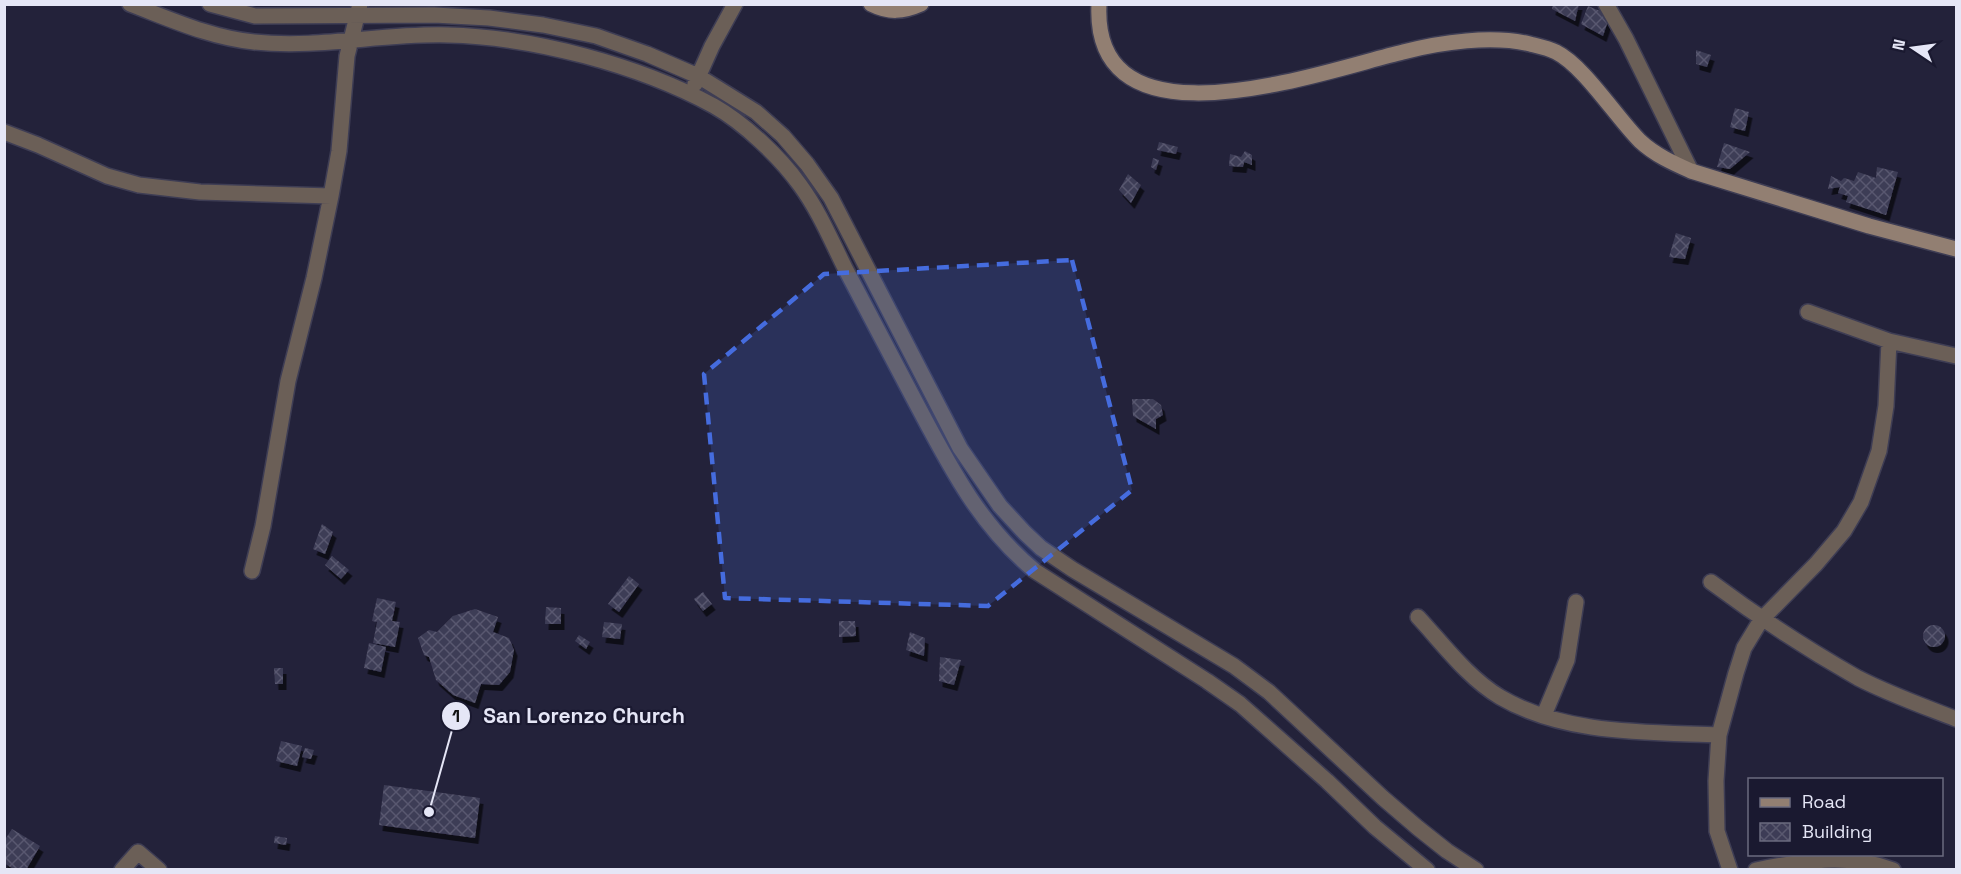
<svg xmlns="http://www.w3.org/2000/svg" width="1961" height="874" font-family="'Space Grotesk',sans-serif">
  <style>
    .building { fill: url(#building-cross-hatch); filter: url(#shadow) }
    .lines { fill: none; stroke-linecap: round; stroke-linejoin: round }
    .minor-casing { stroke: #3e3d54; stroke-width: 18 }
    .secondary-casing { stroke: #3e3d54; stroke-width: 18 }
    .minor { stroke: #6b5f57; stroke-width: 15 }
    .secondary { stroke: #927f72; stroke-width: 15 }
    .marked { fill: #456cde; fill-opacity: 0.2; stroke: #456cde; stroke-width: 4.5; stroke-dasharray: 12 8; stroke-linejoin: round }
    .leader { fill: none; stroke: #e5e6f6; stroke-width: 2 }
    .callout-dot { fill: #e5e6f6; stroke: #1a1930; stroke-width: 2 }
    .mark-label { font-size: 18px; text-anchor: middle; font-weight: bold; fill: #111 }
    .callout-label { font-size: 21px; text-anchor: middle; font-weight: bold; fill: #e5e6f6; stroke: #1a1930; stroke-width: 4.5; stroke-linejoin: round; paint-order: stroke }
  </style>
  <defs>
    <pattern id="building-cross-hatch" width="8" height="8" patternUnits="userSpaceOnUse" patternTransform="scale(1.5)"><rect width="8" height="8" fill="#3d3c56"/><path d="M0 0l8 8M0 8l8-8" fill="none" stroke="#59586f"/></pattern>
    <filter id="shadow"><feDropShadow dx="3.5" dy="6" stdDeviation="0" flood-color="#0009"/></filter>
  </defs>
  <rect width="100%" height="100%" fill="#23223a"/>
  <!-- building -->
  <path class="building" d="M 1553,4 L 1579,4 L 1575,21 L 1552,9 Z
    M 1588,6 L 1610,15 L 1603,36 L 1581,24 Z
    M 1696,50 L 1711,55 L 1707,67 L 1696,64 Z
    M 1735,108 L 1749,112 L 1745,131 L 1730,127 Z
    M 1159,142 L 1178,147 L 1176,154 L 1157,150 Z
    M 1724,143 L 1750,152 L 1730,169 L 1717,167 Z
    M 1245,151 L 1252,155 L 1252,165 L 1244,162 L 1243,167 L 1229,166 L 1230,154 L 1241,157 Z
    M 1153,158 L 1159,160 L 1156,170 L 1151,167 Z
    M 1877,167 L 1898,172 L 1886,215 L 1846,202 L 1848,196 L 1838,193 L 1840,187 L 1828,189 L 1831,176 L 1841,181 L 1844,178 L 1854,181 L 1858,172 L 1876,178 Z
    M 1128,174 L 1141,185 L 1131,203 L 1119,190 Z
    M 1676,233 L 1691,238 L 1685,259 L 1669,257 Z
    M 1132,399 L 1153,399 L 1161,405 L 1163,415 L 1156,419 L 1156,429 L 1133,416 Z
    M 322,524 L 333,532 L 325,554 L 313,549 Z
    M 332,556 L 349,570 L 341,579 L 325,565 Z
    M 629,576 L 639,584 L 619,612 L 608,604 Z
    M 703,592 L 712,604 L 703,611 L 694,599 Z
    M 377,598 L 396,602 L 392,621 L 400,622 L 395,647 L 373,643 L 377,622 L 372,621 Z
    M 546,607 L 561,608 L 561,624 L 545,624 Z
    M 475,609 L 498,617 L 493,632 L 509,638 L 514,650 L 510,672 L 499,685 L 481,684 L 475,703 L 453,695 L 436,680 L 429,657 L 424,655 L 418,638 L 429,630 L 437,632 L 453,616 Z
    M 839,621 L 855,621 L 856,636 L 839,637 Z
    M 604,622 L 622,624 L 620,639 L 602,637 Z
    M1923 636a11 11 0 1 1 22 0a11 11 0 1 1-22 0Z
    M 910,632 L 925,638 L 924,656 L 906,650 Z
    M 579,635 L 590,642 L 586,649 L 575,641 Z
    M 369,643 L 386,647 L 381,672 L 364,668 Z
    M 940,657 L 961,660 L 954,685 L 939,681 Z
    M 274,668 L 283,668 L 283,684 L 275,684 Z
    M 281,741 L 302,746 L 297,766 L 276,761 Z
    M 305,748 L 314,750 L 311,759 L 302,757 Z
    M 384,785 L 480,798 L 475,838 L 379,825 Z
    M 12,829 L 40,846 L 26,870 L 15,870 L 4,863 L 4,841 Z
    M 275,836 L 287,838 L 286,845 L 274,843 Z"/>
  <g class="lines">
    <!-- minor casing -->
    <g class="minor-casing">
      <path id="minor" d="M 130,4 C 170,19 211,38 254,42 C 319,49 383,33 448,35 C 533,37 639,65 714,106 C 744,123 780,157 800,185 C 819,211 831,240 845,268 C 868,312 891,355 914,399 C 948,463 978,524 1035,571 L 1207,681 L 1240,704 L 1327,781 L 1375,827 L 1427,870
        M 210,4 L 255,16 L 434,15 L 489,18 L 543,25 L 596,36 L 647,54 L 698,76 L 756,112 L 783,136 L 807,164 L 831,198 L 960,448 L 1000,506 L 1025,533 L 1041,548 L 1072,569 L 1234,666 L 1269,692 L 1383,798 L 1418,828 L 1447,851 L 1476,870
        M 1606,4 L 1626,39 L 1691,171
        M 695,84 L 712,46 L 735,4
        M 4,132 L 38,145 L 107,176 L 139,185 L 200,192 L 331,196
        M 1808,312 L 1889,341 L 1956,356
        M 252,571 L 263,526 L 288,381 L 314,278 L 331,196 L 339,151 L 347,56 L 360,4
        M 1711,582 C 1758,617 1807,649 1858,678 C 1889,694 1923,706 1956,719
        M 1418,617 C 1443,644 1468,678 1500,697 C 1565,735 1646,732 1719,735
        M 1544,715 L 1567,660 L 1576,602
        M 122,870 L 138,852 L 159,870
        M 1730,870 L 1717,831 L 1716,781 L 1719,735 L 1736,673 L 1744,648 L 1761,620 L 1816,564 L 1844,531 L 1861,502 L 1879,451 L 1886,406 L 1889,341
        M 1756,870 C 1800,861 1849,853 1893,870"/>
    </g>
    <!-- secondary casing -->
    <g class="secondary-casing">
      <path id="secondary" d="M 871,4 C 889,13 903,12 921,4
        M 1099,4 C 1091,157 1326,70 1403,52 C 1441,42 1492,35 1530,44 C 1538,46 1548,48 1556,52 C 1584,66 1616,117 1640,141 C 1655,155 1673,163 1691,171 L 1869,226 L 1956,249"/>
    </g>
    <!-- minor -->
    <use href="#minor" class="minor"/>
    <!-- secondary -->
    <use href="#secondary" class="secondary"/>
  </g>
  <!-- marked area -->
  <path class="marked" d="M 1072,260 L 1132,490 L 988,606 L 725,598 L 704,374 L 824,274 Z"/>
  <!-- callouts -->
  <path class="leader" d="M429 812L456 716"/>
  <g class="callout-dot">
    <circle cx="429" cy="812" r="6"/>
    <circle cx="456" cy="716" r="15"/>
  </g>
  <g class="mark-label">
    <text x="456" y="722">1</text>
  </g>
  <g class="callout-label">
    <text x="584" y="723">San Lorenzo Church</text>
  </g>
  <!-- border -->
  <rect width="1961" height="874" fill="none" stroke="#e5e6f6" stroke-width="12"/>
  <!-- legend -->
  <rect x="1748" y="778" width="195" height="78" fill="#1a1930" stroke="#6b6b7f" stroke-width="1.5"/>
  <rect x="1760" y="798" width="30" height="9" fill="#927f72" stroke="#6b6b7f" stroke-width="1.5"/>
  <text x="1802" y="808" font-size="18" fill="#e5e6f6">Road</text>
  <rect x="1760" y="823" width="30" height="18" fill="url(#building-cross-hatch)" stroke="#6b6b7f" stroke-width="1.5"/>
  <text x="1802" y="838" font-size="18" fill="#e5e6f6">Building</text>
  <!-- north arrow -->
  <g transform="translate(1913 48) rotate(283)" stroke="#1a1930" stroke-width="4.5" paint-order="stroke">
  <path d="M0-4.5L10 22L0 15L-10 22Z" fill="#e5e6f6"/>
  <text y="-9" font-size="16" font-weight="bold" text-anchor="middle" fill="#e5e6f6">N</text>
  </g>
</svg>
